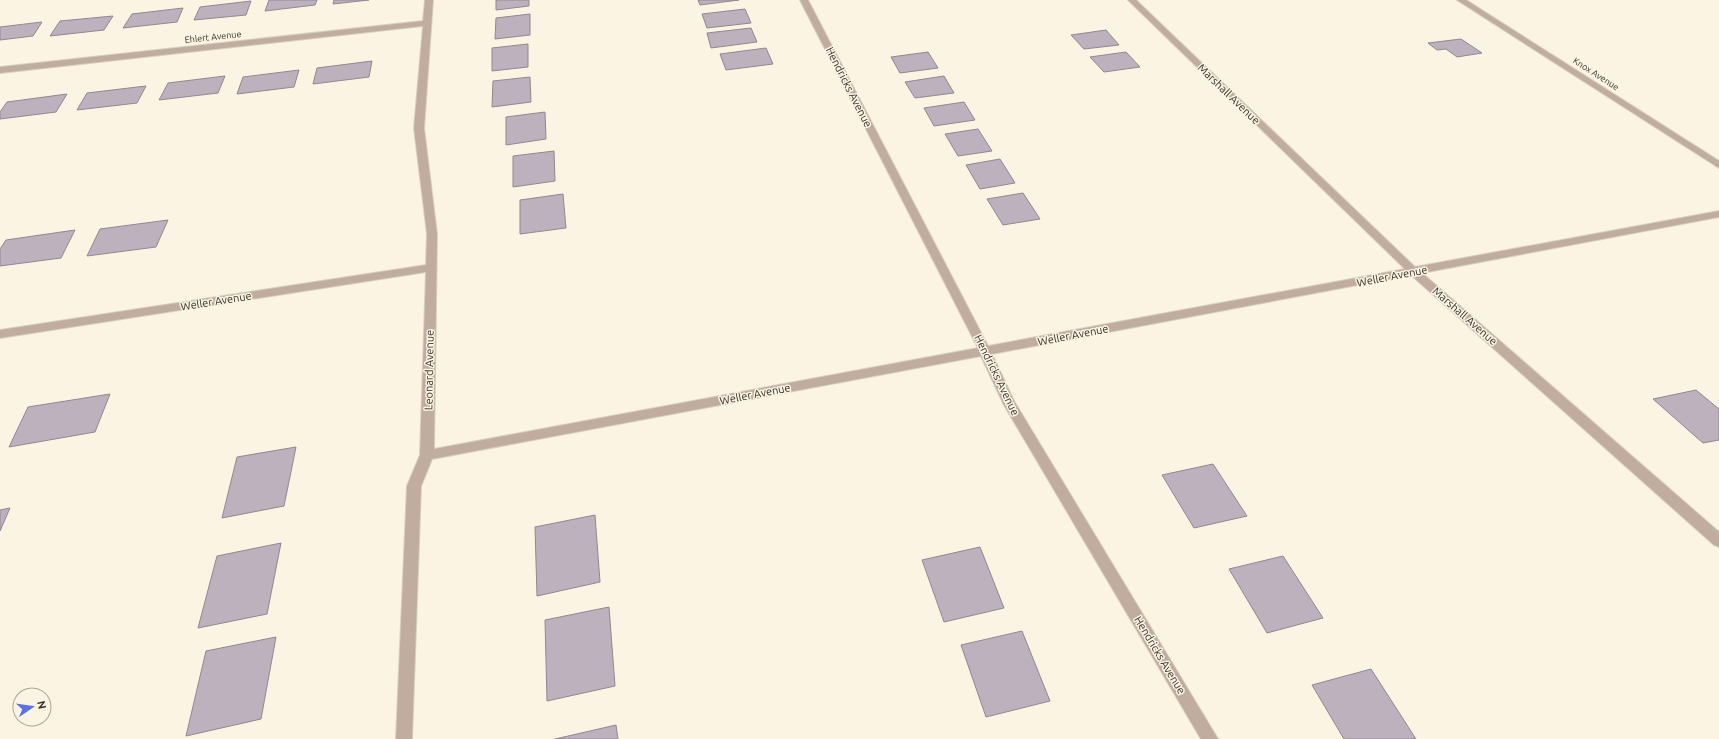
<svg xmlns="http://www.w3.org/2000/svg" width="1719" height="739" font-family="Ubuntu,sans-serif">
  <style>
    .building { fill: #beb1be; stroke: #938693 }
    .lines { fill: none; stroke-linecap: round; stroke-linejoin: round }
    .minor-casing { stroke: #d7d1c1; stroke-width: 2 }
    .minor { fill: #c0ad9f; fill-rule: evenodd }
    .labels { text-anchor: middle; dominant-baseline: central; stroke-width: 3; stroke-linejoin: round; paint-order: stroke }
    .far-street-label { font-size: 9px; fill: #312f28; stroke: #fbf4e2 }
    .street-label { font-size: 11px; fill: #312f28; stroke: #fbf4e2 }
  </style>
  <rect width="100%" height="100%" fill="#fbf4e2"/>
  <!-- building -->
  <path class="building" d="M 269,0 L 317,0 L 315,5 L 265,11 Z
    M 334,0 L 369,0 L 333,4 Z
    M 496,0 L 529,0 L 529,6 L 496,10 Z
    M 698,0 L 739,0 L 700,5 Z
    M 251,1 L 246,15 L 194,20 L 200,7 Z
    M 183,8 L 177,22 L 123,28 L 132,14 Z
    M 745,9 L 751,23 L 707,28 L 702,14 Z
    M 530,14 L 530,35 L 495,39 L 496,18 Z
    M 113,16 L 104,30 L 50,36 L 60,21 Z
    M 42,22 L 33,36 L 0,40 L 0,27 Z
    M 751,28 L 757,42 L 711,48 L 707,33 Z
    M 1106,30 L 1119,45 L 1084,49 L 1071,35 Z
    M 1461,39 L 1482,53 L 1457,57 L 1446,49 L 1437,50 L 1428,43 Z
    M 528,44 L 528,67 L 492,71 L 492,48 Z
    M 766,48 L 773,64 L 726,70 L 720,54 Z
    M 928,52 L 938,68 L 900,73 L 891,57 Z
    M 1126,52 L 1140,67 L 1104,72 L 1090,57 Z
    M 372,61 L 369,77 L 313,84 L 317,68 Z
    M 299,70 L 294,87 L 237,94 L 243,77 Z
    M 225,76 L 218,93 L 159,100 L 168,83 Z
    M 944,76 L 954,93 L 915,98 L 905,82 Z
    M 530,77 L 531,102 L 492,107 L 493,81 Z
    M 146,86 L 137,103 L 77,110 L 87,93 Z
    M 67,94 L 56,112 L 0,119 L 0,112 L 7,102 Z
    M 964,102 L 975,120 L 934,126 L 924,108 Z
    M 545,112 L 546,139 L 506,145 L 506,117 Z
    M 978,129 L 992,151 L 958,156 L 945,134 Z
    M 554,151 L 555,181 L 513,187 L 513,156 Z
    M 1000,159 L 1015,183 L 980,189 L 966,165 Z
    M 1023,193 L 1040,219 L 1003,225 L 987,199 Z
    M 563,194 L 566,228 L 520,234 L 520,200 Z
    M 168,220 L 156,247 L 87,256 L 100,229 Z
    M 75,230 L 61,258 L 0,266 L 0,249 L 6,240 Z
    M 1696,390 L 1719,409 L 1719,440 L 1703,443 L 1653,399 Z
    M 110,394 L 95,432 L 9,447 L 28,407 Z
    M 296,447 L 284,506 L 222,518 L 237,457 Z
    M 1213,464 L 1247,516 L 1194,528 L 1162,475 Z
    M 10,508 L 0,531 L 0,510 Z
    M 595,515 L 600,582 L 537,596 L 535,527 Z
    M 281,543 L 267,614 L 198,628 L 217,556 Z
    M 980,547 L 1004,608 L 944,622 L 922,560 Z
    M 1283,556 L 1323,618 L 1267,633 L 1229,569 Z
    M 609,607 L 615,686 L 547,701 L 545,620 Z
    M 1022,631 L 1050,701 L 986,717 L 961,645 Z
    M 276,637 L 261,719 L 186,736 L 206,651 Z
    M 1371,669 L 1416,739 L 1344,739 L 1312,685 Z
    M 616,725 L 618,739 L 555,739 Z"/>
  <g class="lines">
    <!-- minor casing -->
    <g class="minor-casing">
      <path id="minor" d="M 425,0 L 433,0 L 424,128 L 437,234 L 434,449 L 978,348 L 800,0 L 808,0 L 988,346 L 1405,269 L 1128,0 L 1136,0 L 1415,267 L 1719,211 L 1719,217 L 1422,273 L 1719,532 L 1719,547 L 1714,545 L 1411,275 L 992,354 L 1014,401 L 1218,739 L 1201,739 L 1004,405 L 981,356 L 432,459 L 421,486 L 412,739 L 396,739 L 407,486 L 420,455 L 426,272 L 0,338 L 0,330 L 426,265 L 427,234 L 414,128 L 423,26 L 0,73 L 0,67 L 423,21 Z
        M 1457,0 L 1466,0 L 1719,161 L 1719,168 Z"/>
    </g>
    <!-- minor -->
    <use href="#minor" class="minor"/>
  </g>
  <g class="labels">
    <!-- far-street labels -->
    <g class="far-street-label">
      <text transform="translate(213 37) rotate(-6)">Ehlert Avenue</text>
      <text transform="translate(1596 74) rotate(33)">Knox Avenue</text>
    </g>
    <!-- street labels -->
    <g class="street-label">
      <text transform="translate(849 87) rotate(63)">Hendricks Avenue</text>
      <text transform="translate(1229 94) rotate(44)">Marshall Avenue</text>
      <text transform="translate(1392 276) rotate(-11)">Weller Avenue</text>
      <text transform="translate(216 301) rotate(-9)">Weller Avenue</text>
      <text transform="translate(1465 316) rotate(41)">Marshall Avenue</text>
      <text transform="translate(1073 335) rotate(-11)">Weller Avenue</text>
      <text transform="translate(429 370) rotate(-89)">Leonard Avenue</text>
      <text transform="translate(997 375) rotate(64)">Hendricks Avenue</text>
      <text transform="translate(755 394) rotate(-11)">Weller Avenue</text>
      <text transform="translate(1160 655) rotate(59)">Hendricks Avenue</text>
    </g>
  </g>
  <!-- north arrow -->
  <g transform="translate(32 707) rotate(77)"><circle r="19" fill="#fbf4e2" stroke="#aaa598"/>
  <path d="M0-3L7 15L0 10L-7 15Z" fill="#5e71e8"/>
  <text y="-6" font-size="11" font-weight="bold" text-anchor="middle" fill="#312f28">N</text>
  </g>
</svg>
